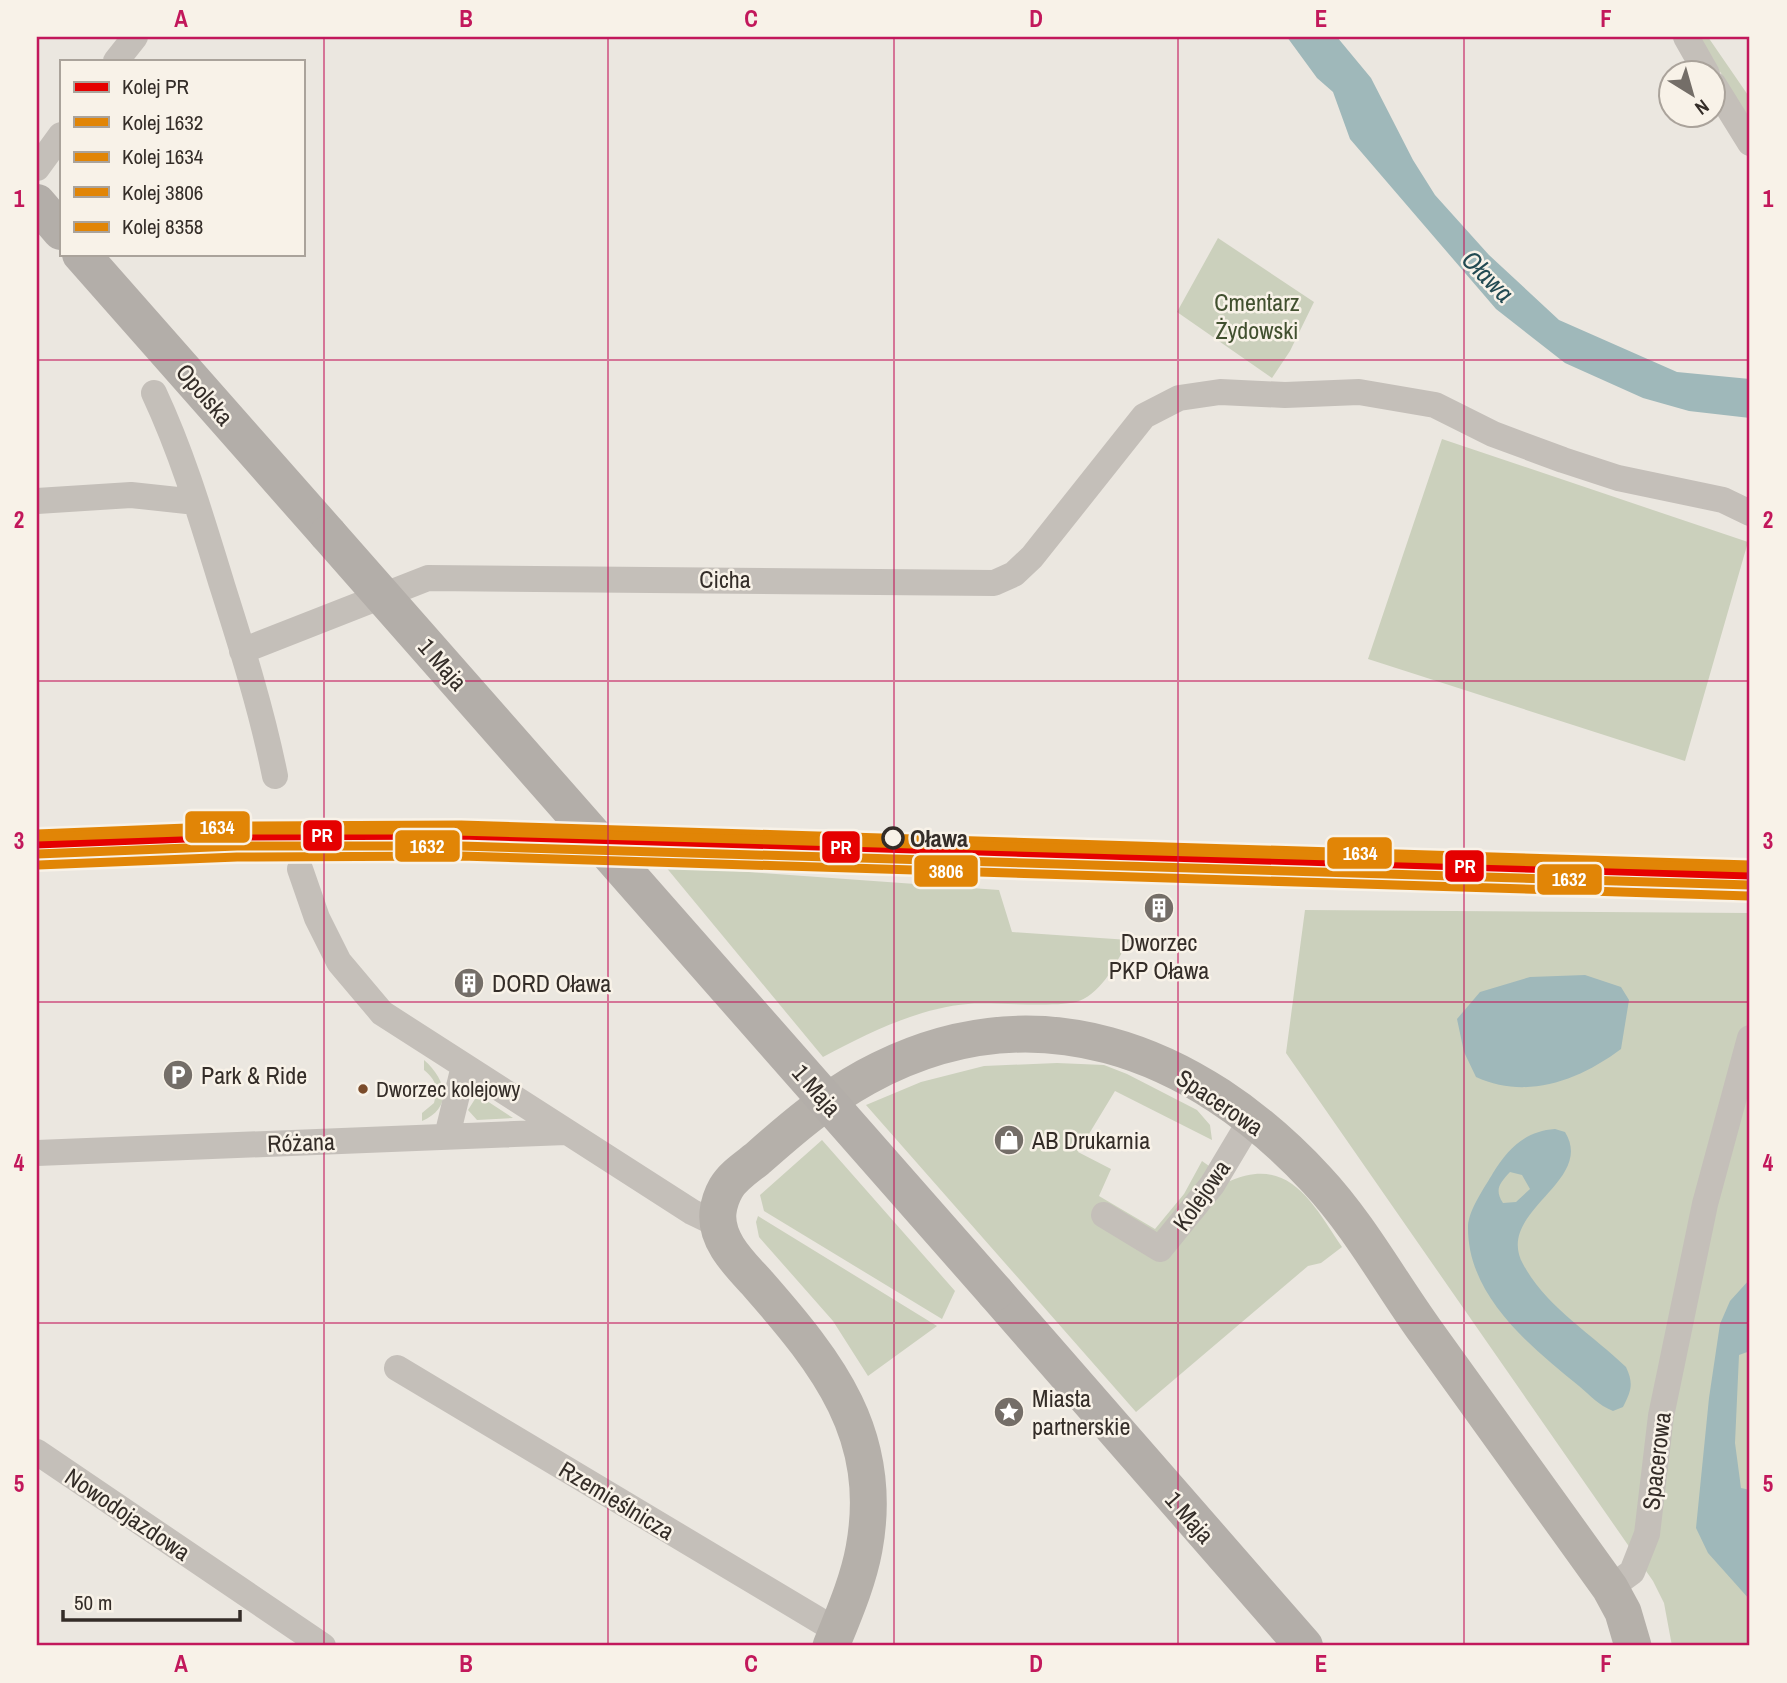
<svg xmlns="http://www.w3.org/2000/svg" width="1787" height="1683" font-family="'Archivo Narrow',sans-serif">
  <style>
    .green { fill: #cbd0bc }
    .water { fill: #9fb8ba; fill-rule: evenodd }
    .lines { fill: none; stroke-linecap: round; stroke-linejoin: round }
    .street { stroke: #c4bfb9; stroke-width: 26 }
    .secondary { stroke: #b5b0aa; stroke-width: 37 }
    .primary { stroke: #b3aea9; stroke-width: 38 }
    .primary-bridge { stroke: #b3aea9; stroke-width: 38 }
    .rail-1-casing { stroke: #f8f2e8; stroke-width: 14 }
    .rail-2-casing { stroke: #f8f2e8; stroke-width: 14 }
    .rail-3-casing { stroke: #f8f2e8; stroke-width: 14 }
    .rail-4-casing { stroke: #f8f2e8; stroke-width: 14 }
    .rail-5-casing { stroke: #f8f2e8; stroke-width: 14 }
    .rail-1 { stroke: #e50000; stroke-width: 9 }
    .rail-2 { stroke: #e18506; stroke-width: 9 }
    .rail-3 { stroke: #e18506; stroke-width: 9 }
    .rail-4 { stroke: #e18506; stroke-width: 9 }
    .rail-5 { stroke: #e18506; stroke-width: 9 }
    .grid { fill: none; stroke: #c2185b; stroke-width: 2; stroke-opacity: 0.55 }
    .stop-dot { fill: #f8f2e8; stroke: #342d28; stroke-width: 3.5 }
    .bus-dot { fill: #7a4b2a; stroke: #f8f2e8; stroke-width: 2.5 }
    .labels { text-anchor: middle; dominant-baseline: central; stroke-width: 5; stroke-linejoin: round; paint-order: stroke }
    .bus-label { font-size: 22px; fill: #342d28; stroke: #f8f2e8; text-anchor: start }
    .park-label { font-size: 24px; fill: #41502f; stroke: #f8f2e8 }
    .street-label { font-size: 24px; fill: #342d28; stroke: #f8f2e8 }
    .stop-label { font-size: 24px; font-weight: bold; fill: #342d28; stroke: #f8f2e8; text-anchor: start }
    .poi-label { font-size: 24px; fill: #342d28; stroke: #f8f2e8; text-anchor: start }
    .water-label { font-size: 26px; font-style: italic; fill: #224a52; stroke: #f8f2e8 }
    .line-badge { stroke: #f8f2e8; stroke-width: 2.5 }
    .badge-label { font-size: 19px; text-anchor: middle; font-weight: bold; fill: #fff }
    .neatline { fill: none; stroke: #c2185b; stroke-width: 2.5 }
    .grid-label { font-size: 23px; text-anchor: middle; font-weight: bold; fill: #c2185b }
  </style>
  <rect width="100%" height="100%" fill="#ebe7e0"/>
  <!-- green -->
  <path class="green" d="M 1699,37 L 1708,37 L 1750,98 L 1750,121 Z
    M 1218,238 L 1314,302 L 1290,351 L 1272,378 L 1177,312 Z
    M 1442,439 L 1748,542 L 1685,761 L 1368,659 Z
    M 665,866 L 999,890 L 1012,932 L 1129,940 C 1116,962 1104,991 1079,1001 C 1062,1008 992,1002 968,1004 C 918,1008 866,1034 823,1057 Z
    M 1305,910 L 1750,913 L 1750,1646 L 1672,1646 L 1664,1603 L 1653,1581 L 1286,1053 Z
    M 424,1060 C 446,1079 454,1107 422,1121 L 422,1113 L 434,1103 C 438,1087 436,1080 424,1070 Z
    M 1057,1063 L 1104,1065 L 1127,1074 L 1197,1110 L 1210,1125 L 1212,1140 L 1115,1091 L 1078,1152 L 1111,1169 L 1099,1196 L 1155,1229 L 1184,1194 L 1202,1161 L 1230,1181 C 1289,1155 1313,1204 1342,1247 L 1321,1263 L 1308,1266 L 1136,1412 L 866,1105 L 921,1082 L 984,1066 Z
    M 475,1099 L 484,1099 L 513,1118 L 477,1120 L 468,1110 Z
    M 822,1140 L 955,1291 L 942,1319 L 764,1211 L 760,1195 Z
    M 758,1216 L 937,1326 L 868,1376 L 833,1321 L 759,1237 L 756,1222 Z"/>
  <!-- water -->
  <path class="water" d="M 1287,37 L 1337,37 L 1371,78 L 1413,160 L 1435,195 L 1489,255 L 1559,320 L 1677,372 L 1750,379 L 1750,418 L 1689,411 L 1643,398 L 1565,363 L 1496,309 L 1350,139 L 1333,92 L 1317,78 Z
    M 1585,975 L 1621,987 L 1629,1000 L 1621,1049 C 1578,1081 1526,1100 1476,1077 L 1464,1052 L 1457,1019 L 1480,992 L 1530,977 Z
    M 1555,1129 L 1565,1132 C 1596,1182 1494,1211 1523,1264 C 1546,1307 1592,1334 1626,1367 C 1634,1384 1631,1391 1623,1407 L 1613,1411 C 1598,1405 1591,1396 1579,1386 C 1530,1346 1467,1296 1468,1226 C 1469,1209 1485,1187 1493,1173 C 1508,1149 1525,1131 1555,1129 ZM 1510,1172 L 1522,1175 L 1530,1189 L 1516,1202 L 1503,1203 C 1494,1189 1500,1183 1510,1172 Z
    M 1750,1279 L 1750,1351 L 1739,1355 L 1735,1443 L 1741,1488 L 1750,1490 L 1750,1600 L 1708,1553 L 1696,1528 L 1709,1398 L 1720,1324 L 1730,1301 Z"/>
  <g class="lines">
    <!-- street -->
    <path class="street" d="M 1686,37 L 1707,74
      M 116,61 L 135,37
      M 1714,85 L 1750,143
      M 37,168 L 61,135
      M 154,393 C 183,455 202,520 222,585 C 242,648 262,711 275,776
      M 37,501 L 131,495 L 196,502
      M 242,651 L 428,578 L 994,583 L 1014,574 L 1032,557 L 1144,416 L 1179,398 L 1220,392 L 1285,395 L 1359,392 L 1435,405 L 1493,434 L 1563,460 L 1618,478 L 1723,500 L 1750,513
      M 300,869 L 317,918 L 339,962 L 382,1013 L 692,1212 L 719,1225
      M 447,1136 L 464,1066
      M 37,1153 L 566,1132
      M 1104,1215 L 1160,1249 L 1212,1185 L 1252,1118
      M 397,1368 L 837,1631
      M 37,1452 L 323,1646
      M 1610,1588 L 1632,1572 L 1647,1534 L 1661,1416 L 1705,1204 L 1750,1038"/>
    <!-- secondary -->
    <path class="secondary" d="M 831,1646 C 843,1616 858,1582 864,1549 C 885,1435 828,1364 758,1284 C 740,1264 715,1241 718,1212 C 719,1204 722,1195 726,1188 C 733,1176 747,1167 757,1159 C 792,1128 826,1099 866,1077 C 1032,986 1196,1049 1317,1180 C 1359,1225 1390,1282 1426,1332 C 1487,1418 1549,1503 1610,1588 L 1623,1612 L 1633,1646"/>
    <!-- primary -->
    <path class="primary" d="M 37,203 L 61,231
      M 81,254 L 328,534
      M 995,1292 L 1304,1646"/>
    <!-- primary-bridge -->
    <path class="primary-bridge" d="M 328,534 L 995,1292"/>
    <!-- rail-1 casing -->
    <g class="rail-1-casing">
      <path id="rail-1" d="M 37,844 L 237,836 L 461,835 L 1750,875"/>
    </g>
    <!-- rail-2 casing -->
    <g class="rail-2-casing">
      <path id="rail-2" d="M 37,854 L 237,846 L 461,846 L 1750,885"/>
    </g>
    <!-- rail-3 casing -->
    <g class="rail-3-casing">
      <path id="rail-3" d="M 37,834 L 237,826 L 461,825 L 1750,865"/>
    </g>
    <!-- rail-4 casing -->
    <g class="rail-4-casing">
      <path id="rail-4" d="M 38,865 L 237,857 L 461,856 L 1749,896"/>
    </g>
    <!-- rail-5 casing -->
    <g class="rail-5-casing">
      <path id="rail-5" d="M 37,837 L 239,830 L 420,830 L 1750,868"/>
    </g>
    <!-- rail-1 -->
    <use href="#rail-1" class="rail-1"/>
    <!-- rail-2 -->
    <use href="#rail-2" class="rail-2"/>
    <!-- rail-3 -->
    <use href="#rail-3" class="rail-3"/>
    <!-- rail-4 -->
    <use href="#rail-4" class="rail-4"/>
    <!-- rail-5 -->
    <use href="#rail-5" class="rail-5"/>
  </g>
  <!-- grid -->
  <path class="grid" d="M 324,37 L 324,1646M 608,37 L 608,1646M 894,37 L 894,1646M 1178,37 L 1178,1646M 1464,37 L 1464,1646M 37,360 L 1750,360M 37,681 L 1750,681M 37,1002 L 1750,1002M 37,1323 L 1750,1323"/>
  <!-- icons -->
  <defs>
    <g id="building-disc" transform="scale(1.575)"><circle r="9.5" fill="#746e68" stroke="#f8f2e8"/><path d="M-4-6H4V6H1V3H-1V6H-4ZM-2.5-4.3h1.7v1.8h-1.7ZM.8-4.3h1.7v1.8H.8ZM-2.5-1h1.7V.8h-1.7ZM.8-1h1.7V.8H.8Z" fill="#fff"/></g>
    <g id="parking-disc" transform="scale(1.575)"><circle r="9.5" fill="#746e68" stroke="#f8f2e8"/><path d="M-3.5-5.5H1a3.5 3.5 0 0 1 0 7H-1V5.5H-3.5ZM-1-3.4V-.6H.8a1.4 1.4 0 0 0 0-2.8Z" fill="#fff"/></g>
    <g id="shop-disc" transform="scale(1.575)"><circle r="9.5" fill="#746e68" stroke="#f8f2e8"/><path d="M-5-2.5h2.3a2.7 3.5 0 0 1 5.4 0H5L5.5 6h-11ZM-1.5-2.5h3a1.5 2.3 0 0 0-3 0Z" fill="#fff"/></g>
    <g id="sight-disc" transform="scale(1.575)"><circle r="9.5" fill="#746e68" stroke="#f8f2e8"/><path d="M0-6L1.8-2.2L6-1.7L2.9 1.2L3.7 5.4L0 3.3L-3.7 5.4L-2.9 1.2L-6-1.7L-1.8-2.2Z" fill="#fff"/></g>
  </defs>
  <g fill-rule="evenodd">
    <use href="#building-disc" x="1159" y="908"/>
    <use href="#building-disc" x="469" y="983"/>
    <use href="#parking-disc" x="178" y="1075"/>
    <use href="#shop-disc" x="1009" y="1140"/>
    <use href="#sight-disc" x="1009" y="1412"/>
  </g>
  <!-- markers -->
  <circle class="stop-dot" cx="893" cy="838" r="10"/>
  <circle class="bus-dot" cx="363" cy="1089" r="6"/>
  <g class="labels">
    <!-- bus labels -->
    <g class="bus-label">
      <text x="376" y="1089">Dworzec kolejowy</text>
    </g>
    <!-- park labels -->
    <g class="park-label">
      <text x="1257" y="302">Cmentarz<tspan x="1257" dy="28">Żydowski</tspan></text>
    </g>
    <!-- street labels -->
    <g class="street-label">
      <text transform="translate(205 394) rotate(49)">Opolska</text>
      <text x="725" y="579">Cicha</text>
      <text transform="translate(443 664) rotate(49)">1 Maja</text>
      <text transform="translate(817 1090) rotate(49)">1 Maja</text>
      <text transform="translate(1220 1102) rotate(34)">Spacerowa</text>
      <text transform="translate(301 1142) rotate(-2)">Różana</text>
      <text transform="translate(1201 1195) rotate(-55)">Kolejowa</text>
      <text transform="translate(1656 1461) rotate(-83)">Spacerowa</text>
      <text transform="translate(617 1500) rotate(31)">Rzemieślnicza</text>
      <text transform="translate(128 1514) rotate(34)">Nowodojazdowa</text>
      <text transform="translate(1190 1517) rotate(49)">1 Maja</text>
    </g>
    <!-- stop labels -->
    <g class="stop-label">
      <text x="910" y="838">Oława</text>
    </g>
    <!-- poi labels -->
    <g class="poi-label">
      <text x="1159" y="942" text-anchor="middle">Dworzec<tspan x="1159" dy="28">PKP Oława</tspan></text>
      <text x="492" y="983">DORD Oława</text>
      <text x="201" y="1075">Park &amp; Ride</text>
      <text x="1032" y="1140">AB Drukarnia</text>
      <text x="1032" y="1398">Miasta<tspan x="1032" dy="28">partnerskie</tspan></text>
    </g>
    <!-- water labels -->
    <g class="water-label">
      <text transform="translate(1488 276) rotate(45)">Oława</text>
    </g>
  </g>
  <g class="line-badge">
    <rect x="184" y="810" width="67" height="34" rx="7" fill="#e18506"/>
    <rect x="302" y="819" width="41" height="33" rx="7" fill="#e50000"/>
    <rect x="394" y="829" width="67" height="34" rx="7" fill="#e18506"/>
    <rect x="821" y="830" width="40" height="34" rx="7" fill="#e50000"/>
    <rect x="1326" y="836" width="67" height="34" rx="7" fill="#e18506"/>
    <rect x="1444" y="849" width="41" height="34" rx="7" fill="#e50000"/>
    <rect x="913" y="854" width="66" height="34" rx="7" fill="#e18506"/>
    <rect x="1536" y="863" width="67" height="33" rx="7" fill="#e18506"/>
  </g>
  <g class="badge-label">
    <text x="217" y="834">1634</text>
    <text x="322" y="842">PR</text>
    <text x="427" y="853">1632</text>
    <text x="841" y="854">PR</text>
    <text x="1360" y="860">1634</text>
    <text x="1465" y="873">PR</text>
    <text x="946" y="878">3806</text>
    <text x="1569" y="886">1632</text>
  </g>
  <!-- border -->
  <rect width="1787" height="1683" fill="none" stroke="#f8f2e8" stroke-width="77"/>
  <!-- legend -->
  <rect x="60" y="60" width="245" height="196" fill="#f8f2e8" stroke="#aaa39b" stroke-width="2"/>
  <rect x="74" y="82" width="35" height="10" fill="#e50000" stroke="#aaa39b" stroke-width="2"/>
  <text x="122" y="94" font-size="21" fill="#342d28">Kolej PR</text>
  <rect x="74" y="117" width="35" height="10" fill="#e18506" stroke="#aaa39b" stroke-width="2"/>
  <text x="122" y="130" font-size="21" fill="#342d28">Kolej 1632</text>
  <rect x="74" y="152" width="35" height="10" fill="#e18506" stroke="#aaa39b" stroke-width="2"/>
  <text x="122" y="164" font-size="21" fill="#342d28">Kolej 1634</text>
  <rect x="74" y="187" width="35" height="10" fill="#e18506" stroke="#aaa39b" stroke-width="2"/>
  <text x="122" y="200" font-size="21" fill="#342d28">Kolej 3806</text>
  <rect x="74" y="222" width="35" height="10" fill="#e18506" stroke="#aaa39b" stroke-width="2"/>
  <text x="122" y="234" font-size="21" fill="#342d28">Kolej 8358</text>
  <!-- north arrow -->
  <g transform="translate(1692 94) rotate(143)"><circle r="33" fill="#f8f2e8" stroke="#aaa39b" stroke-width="2"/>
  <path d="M0-5L12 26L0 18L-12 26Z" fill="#746e68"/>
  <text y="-10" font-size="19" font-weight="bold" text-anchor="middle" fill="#342d28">N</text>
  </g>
  <!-- scale -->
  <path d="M63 1610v10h177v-10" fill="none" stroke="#342d28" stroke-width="3.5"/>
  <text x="74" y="1610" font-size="21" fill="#342d28" stroke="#f8f2e8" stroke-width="5" paint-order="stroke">50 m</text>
  <rect x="38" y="38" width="1710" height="1606" class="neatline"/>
  <g class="grid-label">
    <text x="181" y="27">A</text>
    <text x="466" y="27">B</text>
    <text x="751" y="27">C</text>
    <text x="1036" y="27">D</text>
    <text x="1321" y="27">E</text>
    <text x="1606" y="27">F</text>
    <text x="19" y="207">1</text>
    <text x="1768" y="207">1</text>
    <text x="19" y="528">2</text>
    <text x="1768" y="528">2</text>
    <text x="19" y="849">3</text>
    <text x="1768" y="849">3</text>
    <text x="19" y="1171">4</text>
    <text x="1768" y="1171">4</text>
    <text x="19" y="1492">5</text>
    <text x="1768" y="1492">5</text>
    <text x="181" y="1672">A</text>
    <text x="466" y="1672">B</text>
    <text x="751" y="1672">C</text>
    <text x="1036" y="1672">D</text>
    <text x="1321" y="1672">E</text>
    <text x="1606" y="1672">F</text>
  </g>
</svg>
